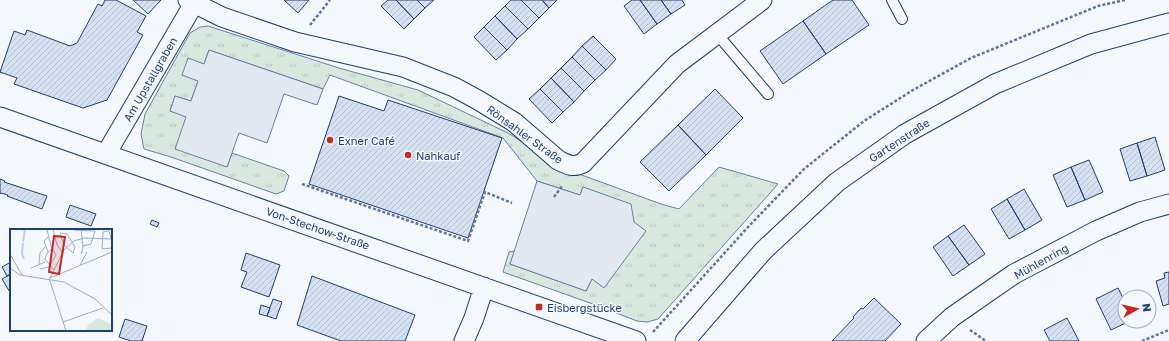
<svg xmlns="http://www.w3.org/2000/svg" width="1169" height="341" font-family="'Golos Text',sans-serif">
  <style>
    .grass { fill: url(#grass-tufts); stroke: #687fa3 }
    .parking { fill: #e3e8f0; stroke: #687fa3 }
    .building { fill: url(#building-hatch); stroke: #1d3f73 }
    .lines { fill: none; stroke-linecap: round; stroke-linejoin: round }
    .lane-casing { stroke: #1d3f73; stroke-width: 12 }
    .street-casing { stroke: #1d3f73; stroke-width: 21 }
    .path { stroke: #5e769c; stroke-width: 2.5; stroke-dasharray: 3 2; stroke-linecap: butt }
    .lane { stroke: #f4f7fb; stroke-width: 10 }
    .street { stroke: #f4f7fb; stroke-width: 19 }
    .poi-dot { fill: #c62828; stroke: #f4f7fb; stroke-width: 1.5 }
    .labels { text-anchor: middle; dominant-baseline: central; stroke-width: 3; stroke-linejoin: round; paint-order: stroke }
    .street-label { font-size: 11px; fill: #1d3f73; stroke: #f4f7fb }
    .poi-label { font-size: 11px; fill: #1d3f73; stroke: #f4f7fb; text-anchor: start }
    .inset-river { fill: none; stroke: #bed0e5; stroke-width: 2 }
    .inset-road { fill: none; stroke: #9eadc5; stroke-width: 1 }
    .view { fill: #c62828; fill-opacity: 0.15; stroke: #c62828; stroke-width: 2 }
    .inset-edge { fill: none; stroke: #1d3f73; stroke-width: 2 }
  </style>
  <defs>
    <pattern id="grass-tufts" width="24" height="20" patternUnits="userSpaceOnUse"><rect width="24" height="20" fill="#d7e8df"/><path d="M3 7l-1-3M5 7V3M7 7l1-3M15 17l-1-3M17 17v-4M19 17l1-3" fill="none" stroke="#b8c8c3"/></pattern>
    <pattern id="building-hatch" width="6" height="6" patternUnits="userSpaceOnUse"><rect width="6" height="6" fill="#d5e0f0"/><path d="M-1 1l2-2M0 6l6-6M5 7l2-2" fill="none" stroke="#b6c1d1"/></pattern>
  </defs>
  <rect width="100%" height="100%" fill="#f4f7fb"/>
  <!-- grass -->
  <path class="grass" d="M 208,26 L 339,68 L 418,90 L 508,133 L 568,170 L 661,204 L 679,209 L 719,167 L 778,184 L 658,319 L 647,322 L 637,321 L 604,308 L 503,272 L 509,252 L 515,251 L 510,264 L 586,291 L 592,279 L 583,187 L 580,195 L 537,181 L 503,138 L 330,75 L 323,89 L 209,50 L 204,64 L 188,59 L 198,81 L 191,101 L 175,96 L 170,111 L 186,116 L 227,167 L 232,153 L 284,171 L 289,176 L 284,191 L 276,194 L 171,157 L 144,149 L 141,134 L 145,114 L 190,33 L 200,27 Z"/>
  <!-- parking -->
  <path class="parking" d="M 209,50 L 323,89 L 317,105 L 284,94 L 267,143 L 239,133 L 227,167 L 175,149 L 186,117 L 170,111 L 175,96 L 191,101 L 198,81 L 182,75 L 188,58 L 204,64 Z
    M 537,181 L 580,195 L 583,187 L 631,204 L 634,222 L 646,231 L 604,288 L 592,279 L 586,291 L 510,264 Z"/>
  <!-- building -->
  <path class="building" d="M 105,0 L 116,0 L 146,16 L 137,32 L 143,35 L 107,100 L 83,108 L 14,84 L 17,78 L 0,72 L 14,31 L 25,35 L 27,30 L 70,46 L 77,43 L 98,4 L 102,6 Z
    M 133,0 L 161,0 L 148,14 Z
    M 284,0 L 309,0 L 298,13 Z
    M 388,0 L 396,0 L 414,19 L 404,29 L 381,6 Z
    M 396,0 L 417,0 L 425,8 L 414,19 Z
    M 417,0 L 434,0 L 425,8 Z
    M 511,0 L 521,0 L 539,18 L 528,29 L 505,6 Z
    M 521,0 L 542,0 L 549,8 L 539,18 Z
    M 542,0 L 557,0 L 549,8 Z
    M 632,0 L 640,0 L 657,24 L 644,34 L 624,6 Z
    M 640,0 L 661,0 L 671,14 L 657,24 Z
    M 661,0 L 682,0 L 685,5 L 671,14 Z
    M 833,0 L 852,0 L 869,25 L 826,54 L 803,21 Z
    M 505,6 L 528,29 L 517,39 L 495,16 Z
    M 495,16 L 517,39 L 507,50 L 484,27 Z
    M 803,21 L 826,54 L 783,84 L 760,51 Z
    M 484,27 L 507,50 L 496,60 L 474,37 Z
    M 593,36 L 616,59 L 606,70 L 582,46 Z
    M 582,46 L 606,70 L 595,80 L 572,57 Z
    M 572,57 L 595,80 L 584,91 L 561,68 Z
    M 561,68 L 584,91 L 574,102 L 551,78 Z
    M 551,78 L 574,102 L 563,112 L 540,89 Z
    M 540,89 L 563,112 L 552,123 L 529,99 Z
    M 715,89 L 743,118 L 706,155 L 678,125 Z
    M 339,96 L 384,111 L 388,100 L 502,138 L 468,238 L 309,184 Z
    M 678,125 L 706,155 L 669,191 L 640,162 Z
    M 1155,137 L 1165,170 L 1147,176 L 1137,143 Z
    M 1137,143 L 1147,176 L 1130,181 L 1120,149 Z
    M 1089,160 L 1103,192 L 1085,200 L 1071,167 Z
    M 1071,167 L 1085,200 L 1067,207 L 1053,175 Z
    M 0,179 L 5,181 L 4,182 L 47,196 L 42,209 L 7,196 L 8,195 L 1,193 L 0,194 Z
    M 1024,189 L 1042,220 L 1025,230 L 1007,199 Z
    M 1007,199 L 1025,230 L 1009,239 L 991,209 Z
    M 70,205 L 96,214 L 91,226 L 66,217 Z
    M 152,220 L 159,223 L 157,227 L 150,224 Z
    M 964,225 L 985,254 L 969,265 L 948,236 Z
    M 948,236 L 969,265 L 953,276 L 933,247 Z
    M 246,253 L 280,265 L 269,297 L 241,287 L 247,272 L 241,270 Z
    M 11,262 L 11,274 L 7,276 L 2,267 Z
    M 1169,272 L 1169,304 L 1163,306 L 1156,281 L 1165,278 L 1164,273 Z
    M 11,274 L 11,294 L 2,279 Z
    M 312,276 L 415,315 L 405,341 L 341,341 L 297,325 Z
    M 1118,288 L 1125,302 L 1125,321 L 1130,321 L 1111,330 L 1096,299 Z
    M 874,298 L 901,324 L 885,341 L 832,341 L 854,318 L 853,317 L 861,308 L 863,309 Z
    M 273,299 L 282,302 L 276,319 L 267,316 Z
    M 261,305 L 270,308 L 267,316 L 259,314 Z
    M 1067,318 L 1079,341 L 1050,341 L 1044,330 Z
    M 125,319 L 147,326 L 142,341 L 131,341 L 119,337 Z"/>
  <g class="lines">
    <!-- lane casing -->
    <g class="lane-casing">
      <path id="lane" d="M 892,0 L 902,19
        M 717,34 L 768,94"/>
    </g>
    <!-- street casing -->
    <g class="street-casing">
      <path id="street" d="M 188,0 L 222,17 L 295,42 L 403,67 L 454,87 L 478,100 L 514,122 L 558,160 C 568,165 573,168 583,163 L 677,64 L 762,0
        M 0,117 L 636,341
        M 106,154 L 196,0
        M 464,341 L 474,318 L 484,287
        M 685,341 L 763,251 L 837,182 L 905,134 L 995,84 L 1091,44 L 1169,23
        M 926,341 L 952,317 L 1014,274 L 1096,231 L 1140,212 L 1169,204"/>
    </g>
    <!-- path -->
    <path class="path" d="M 310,25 L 330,0
      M 302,184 L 468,241 L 485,192 L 512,203
      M 554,197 L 563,185
      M 970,330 L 986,341
      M 653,332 L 749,226 L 804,169 L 864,121 L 913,90 L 971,58 L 1098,6 L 1125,0
      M 1142,341 L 1169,330"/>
    <!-- lane -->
    <use href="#lane" class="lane"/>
    <!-- street -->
    <use href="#street" class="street"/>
  </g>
  <!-- markers -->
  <g class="poi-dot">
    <circle cx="330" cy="140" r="4"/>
    <circle cx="408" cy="155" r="4"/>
    <rect x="535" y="303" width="8" height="8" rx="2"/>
  </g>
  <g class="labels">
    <!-- street labels -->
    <g class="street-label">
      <text transform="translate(150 79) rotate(-60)">Am Upstallgraben</text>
      <text transform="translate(525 134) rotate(36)">Rönsahler Straße</text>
      <text transform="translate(899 140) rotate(-33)">Gartenstraße</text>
      <text transform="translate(318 228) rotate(19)">Von-Stechow-Straße</text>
      <text transform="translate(1041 261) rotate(-29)">Mühlenring</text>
    </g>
    <!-- poi labels -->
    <g class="poi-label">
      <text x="338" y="140">Exner Café</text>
      <text x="416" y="155">Nahkauf</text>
      <text x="547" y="307">Eisbergstücke</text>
    </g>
  </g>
  <!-- overview -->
  <g transform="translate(10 229)">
    <rect width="102" height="102" fill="#f4f7fb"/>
    <path d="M 88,89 L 102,96 L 102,102 L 76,102 L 78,96 Z" fill="#d7e8df"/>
    <path class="inset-river" d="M 13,13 L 15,0M 13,14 L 12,25 L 14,30"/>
    <path class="inset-road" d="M 43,0 L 47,16 L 53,24M 63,1 L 85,2 L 81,15 L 73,17M 50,4 L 57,5 L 65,18 L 63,24 L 54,16 L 50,5M 102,13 L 99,2 L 93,3 L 92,20 L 102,19M 42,20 L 37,24 L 35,30 L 44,41M 38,23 L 34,12 L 38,8M 0,25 L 12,46M 71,25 L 73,19 L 71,0M 29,35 L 30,24 L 35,18M 70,36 L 77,23M 0,39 L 10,46 L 54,53 L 85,70 L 102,86M 21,39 L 35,33M 30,40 L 39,38 L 46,26 L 41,17 L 37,1M 39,49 L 56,102M 40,49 L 54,21 L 64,12 L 74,9 L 102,10M 40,49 L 102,23M 53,93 L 93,79"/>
    <path class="view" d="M 44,7 L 55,8 L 49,45 L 39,43 Z"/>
    <rect width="102" height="102" class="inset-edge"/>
  </g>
  <!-- north arrow -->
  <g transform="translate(1137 309) rotate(82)"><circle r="19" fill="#f4f7fb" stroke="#9eadc5"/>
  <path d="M0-3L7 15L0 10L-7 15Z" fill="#c62828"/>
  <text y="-6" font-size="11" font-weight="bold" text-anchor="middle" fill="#1d3f73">N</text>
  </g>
</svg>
